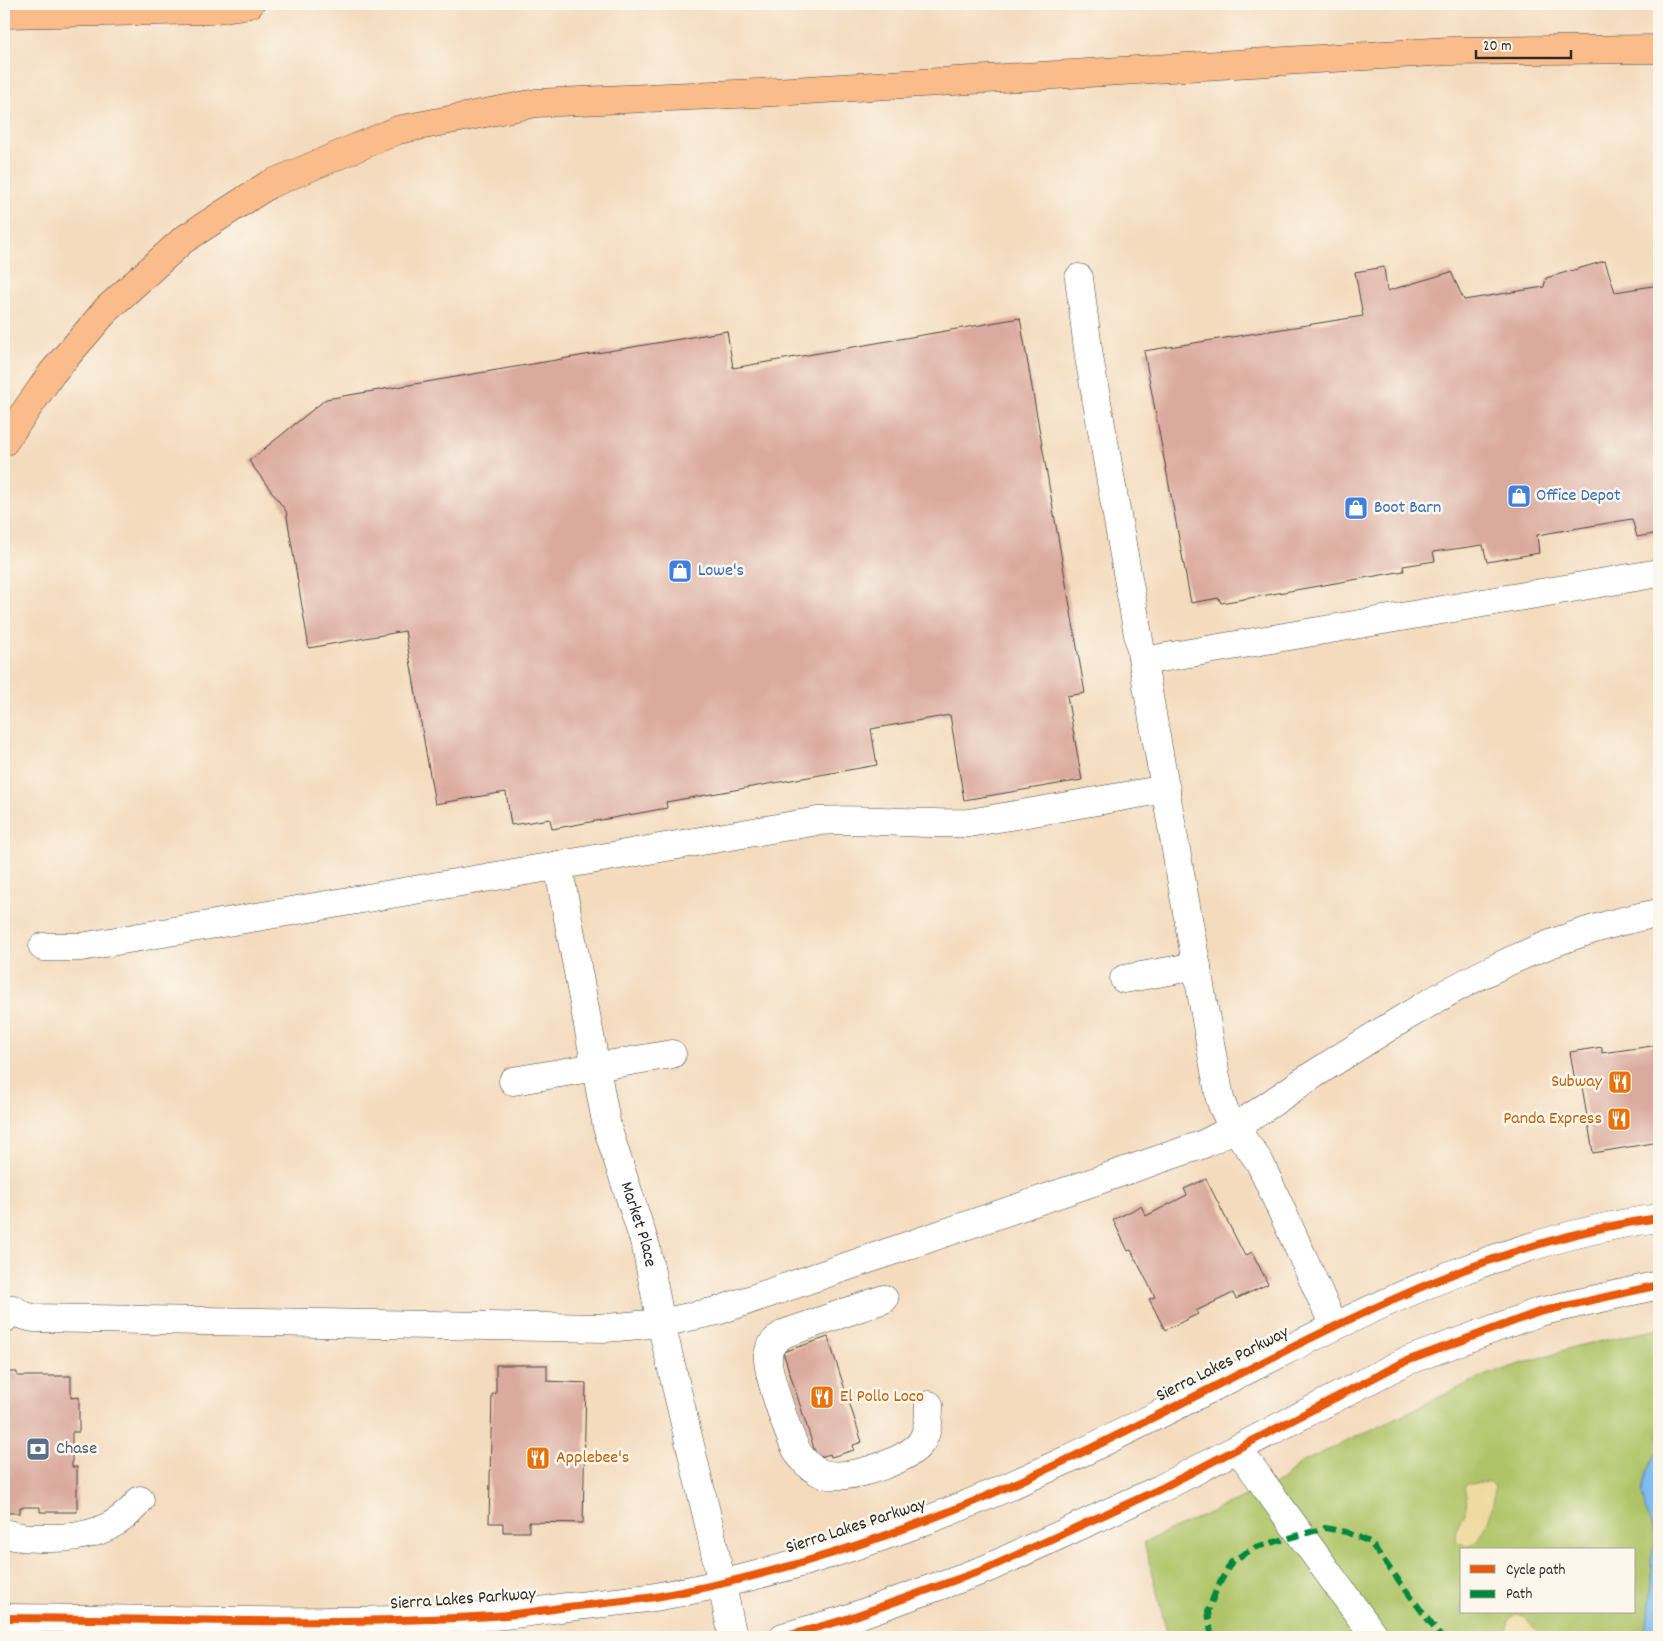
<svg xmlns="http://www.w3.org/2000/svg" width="1663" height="1641" font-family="Dekko,sans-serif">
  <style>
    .green { fill: #afc468; stroke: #6d784a; fill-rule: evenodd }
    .sand { fill: #eeda9e; stroke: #8c8264 }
    .water { fill: #7fbcf1; stroke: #55748e }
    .building { fill: #dbaa9e }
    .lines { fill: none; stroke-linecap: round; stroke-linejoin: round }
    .minor-casing { stroke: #494541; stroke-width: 29 }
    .highway-casing { stroke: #494541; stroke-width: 29 }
    .minor { stroke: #fff; stroke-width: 28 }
    .highway { stroke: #fabc8b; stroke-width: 28 }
    .quiet { stroke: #00873e; stroke-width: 6; stroke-dasharray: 12 6; stroke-linecap: butt }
    .cycleway-casing { stroke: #fbf7ec; stroke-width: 11 }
    .cycleway { stroke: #e8590c; stroke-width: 8 }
    .labels { text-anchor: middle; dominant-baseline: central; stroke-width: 5; stroke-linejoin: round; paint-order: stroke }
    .shop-label { font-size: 18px; fill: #366cbe; stroke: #fbf7ec; text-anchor: start }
    .food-label { font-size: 18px; fill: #c56008; stroke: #fbf7ec; text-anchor: end }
    .street-label { font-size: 18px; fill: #2b2b2b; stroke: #fbf7ec }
    .service-label { font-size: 18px; fill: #4e5e75; stroke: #fbf7ec; text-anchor: start }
  </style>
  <rect width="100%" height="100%" fill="#fbf7ec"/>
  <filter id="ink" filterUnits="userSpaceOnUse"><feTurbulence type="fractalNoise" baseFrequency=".02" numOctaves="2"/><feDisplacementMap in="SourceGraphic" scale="10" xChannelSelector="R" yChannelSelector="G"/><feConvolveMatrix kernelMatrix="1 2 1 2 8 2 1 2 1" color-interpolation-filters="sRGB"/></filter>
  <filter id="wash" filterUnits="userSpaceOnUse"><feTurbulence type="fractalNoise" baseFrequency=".0096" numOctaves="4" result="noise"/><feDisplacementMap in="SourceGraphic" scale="20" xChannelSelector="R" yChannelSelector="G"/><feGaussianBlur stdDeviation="1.12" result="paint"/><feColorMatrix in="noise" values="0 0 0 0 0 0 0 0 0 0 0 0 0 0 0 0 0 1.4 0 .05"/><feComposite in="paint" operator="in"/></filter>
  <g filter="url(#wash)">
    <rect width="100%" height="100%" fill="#f4dbbe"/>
    <!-- green -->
    <path class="green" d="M 1659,1329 L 1659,1637 L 1168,1637 L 1144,1542 L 1281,1481 L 1301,1463 L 1486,1375 L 1577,1346 ZM 1462,1550 L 1634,1550 L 1634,1612 L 1462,1612 Z"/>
    <!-- sand -->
    <path class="sand" d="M 1477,1482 L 1491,1483 L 1495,1487 C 1494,1504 1487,1537 1470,1546 L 1457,1542 C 1452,1519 1474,1516 1464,1488 L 1467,1484 Z
      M 1515,1615 L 1523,1616 L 1544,1637 L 1514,1637 L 1507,1629 L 1508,1621 Z"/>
    <!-- water -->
    <path class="water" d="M 1659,1449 L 1659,1637 L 1642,1637 L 1649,1613 L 1652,1582 L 1651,1559 L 1655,1542 L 1652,1525 L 1645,1509 L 1642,1491 L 1646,1472 Z"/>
    <g id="blocks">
      <!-- building -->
      <path class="building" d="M 1605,261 L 1615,292 L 1659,285 L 1659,533 L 1637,537 L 1632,519 L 1537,535 L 1539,553 L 1487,562 L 1483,545 L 1433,552 L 1435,561 L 1403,566 L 1404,571 L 1221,603 L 1219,598 L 1191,603 L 1144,351 L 1363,316 L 1355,272 L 1384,267 L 1387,291 L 1451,272 L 1464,300 L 1544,287 L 1546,278 Z
        M 1020,318 L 1085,693 L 1067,696 L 1082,780 L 964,800 L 950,715 L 871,729 L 877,765 L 666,802 L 667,808 L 552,829 L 550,819 L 511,825 L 506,792 L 435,804 L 405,631 L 309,648 L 286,511 L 249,461 L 326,399 L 727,331 L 733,368 Z
        M 1659,1045 L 1659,1142 L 1593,1153 L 1581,1080 L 1575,1081 L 1570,1052 L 1602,1047 L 1602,1053 Z
        M 1206,1179 L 1245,1256 L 1252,1252 L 1268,1284 L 1236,1299 L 1233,1293 L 1196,1311 L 1198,1314 L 1165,1330 L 1149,1299 L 1155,1297 L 1131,1250 L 1128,1251 L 1113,1220 L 1141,1206 L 1146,1216 L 1187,1195 L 1184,1189 Z
        M 828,1337 L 862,1442 L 853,1445 L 854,1450 L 831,1457 L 830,1454 L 817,1458 L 783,1352 Z
        M 496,1365 L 547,1365 L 547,1381 L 586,1383 L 583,1523 L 529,1522 L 529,1532 L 503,1532 L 503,1523 L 489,1523 L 492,1394 L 496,1394 Z
        M 4,1372 L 17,1372 L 17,1376 L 71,1376 L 71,1398 L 79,1397 L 79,1432 L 72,1432 L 72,1467 L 77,1467 L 77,1512 L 40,1512 L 40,1507 L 20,1507 L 20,1513 L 4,1513 Z"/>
    </g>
  </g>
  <g filter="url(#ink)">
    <use href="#blocks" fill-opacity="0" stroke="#494541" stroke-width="1"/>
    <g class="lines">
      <!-- minor casing -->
      <g class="minor-casing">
        <g id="minor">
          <path d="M 1079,278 L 1089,357 L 1220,1099 C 1228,1125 1246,1141 1260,1163 L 1334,1326"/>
          <path d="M 1143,661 L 1659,573"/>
          <path id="s1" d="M 558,865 L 607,1127 L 646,1247 L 661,1323 L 710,1529 L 733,1637"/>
          <path d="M 43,947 L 81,947 L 818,821 C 869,818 918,825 969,823 L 1166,789"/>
          <path d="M 1124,979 L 1197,966"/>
          <path d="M 513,1081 L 672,1054"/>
          <path d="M 884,1299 L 786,1333 C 776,1338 770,1344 768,1355 C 766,1371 788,1433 796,1449 C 801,1458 808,1466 817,1471 C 838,1485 903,1463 919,1445 C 928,1435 929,1419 929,1405"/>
          <path d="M 4,1319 L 13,1309 L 22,1315 L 33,1318 L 606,1328 L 661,1323 L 717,1311 L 1201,1145 C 1241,1127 1276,1099 1313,1075 C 1426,1003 1525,938 1659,913"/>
          <path d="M 1238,1449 L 1375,1637"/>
          <path d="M 4,1533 C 18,1538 31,1538 46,1538 C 83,1539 117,1531 140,1500"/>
          <path d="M 4,1618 C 166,1619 329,1626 491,1616 C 517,1615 543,1610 568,1607 C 597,1604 626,1601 655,1597 C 746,1581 836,1555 922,1522 C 1039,1478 1149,1419 1261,1363 C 1387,1299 1517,1237 1659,1218"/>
          <path d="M 783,1637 L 844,1620 L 986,1569 L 1160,1489 L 1404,1362 L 1539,1312 L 1659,1285"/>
        </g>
      </g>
      <!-- highway casing -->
      <g class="highway-casing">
        <path id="highway" d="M 4,14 L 211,10 L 250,4
          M 4,442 L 52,373 L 107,309 L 183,240 L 268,185 L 398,130 L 536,103 L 758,93 L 1449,51 L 1659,49"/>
      </g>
      <!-- minor -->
      <use href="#minor" class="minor"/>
      <!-- highway -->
      <use href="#highway" class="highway"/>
      <!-- quiet -->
      <path class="quiet" d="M 1213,1637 L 1211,1634 L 1208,1611 L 1217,1588 L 1232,1561 L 1256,1547 L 1325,1528 L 1346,1532 L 1370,1542 L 1441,1637"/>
      <!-- cycleway casing -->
      <g class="cycleway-casing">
        <path id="cycleway" d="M 4,1618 C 166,1619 329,1626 491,1616 C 517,1615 543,1610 568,1607 C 597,1604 626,1601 655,1597 C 746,1581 836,1555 922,1522 C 1039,1478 1149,1419 1261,1363 C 1387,1299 1517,1237 1659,1218
          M 783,1637 L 844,1620 L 986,1569 L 1160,1489 L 1404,1362 L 1539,1312 L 1659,1285"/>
      </g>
      <!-- cycleway -->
      <use href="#cycleway" class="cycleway"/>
    </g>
  </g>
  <!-- icons -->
  <defs>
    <g id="shop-square" transform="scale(1.25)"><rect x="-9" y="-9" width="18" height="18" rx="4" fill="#3f7fe0" stroke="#fbf7ec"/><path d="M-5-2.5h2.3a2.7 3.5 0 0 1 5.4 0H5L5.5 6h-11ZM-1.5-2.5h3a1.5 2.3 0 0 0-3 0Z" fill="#fff"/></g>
    <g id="restaurant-square" transform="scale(1.25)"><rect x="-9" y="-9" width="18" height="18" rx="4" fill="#e8710a" stroke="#fbf7ec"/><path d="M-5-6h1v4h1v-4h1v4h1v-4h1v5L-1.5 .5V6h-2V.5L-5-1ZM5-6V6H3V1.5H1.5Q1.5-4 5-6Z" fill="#fff"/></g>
    <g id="bank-square" transform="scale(1.25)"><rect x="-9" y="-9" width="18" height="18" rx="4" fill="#5c6f8a" stroke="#fbf7ec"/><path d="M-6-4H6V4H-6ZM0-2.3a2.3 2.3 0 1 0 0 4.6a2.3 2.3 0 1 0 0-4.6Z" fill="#fff"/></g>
  </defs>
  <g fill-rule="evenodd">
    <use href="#shop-square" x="1519" y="496"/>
    <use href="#shop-square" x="1356" y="508"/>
    <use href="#shop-square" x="680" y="571"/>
    <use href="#restaurant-square" x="1620" y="1082"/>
    <use href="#restaurant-square" x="1619" y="1119"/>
    <use href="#restaurant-square" x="822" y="1397"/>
    <use href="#bank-square" x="38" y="1449"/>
    <use href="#restaurant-square" x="538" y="1458"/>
  </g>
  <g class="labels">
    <!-- shop labels -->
    <g class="shop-label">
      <text x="1536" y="496">Office Depot</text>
      <text x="1374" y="508">Boot Barn</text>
      <text x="698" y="571">Lowe's</text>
    </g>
    <!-- food labels -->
    <g class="food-label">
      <text x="1602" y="1082">Subway</text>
      <text x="1602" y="1119">Panda Express</text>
      <text x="840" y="1397" text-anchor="start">El Pollo Loco</text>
      <text x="556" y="1458" text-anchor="start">Applebee's</text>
    </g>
    <!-- street labels -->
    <g class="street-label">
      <text stroke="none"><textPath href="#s1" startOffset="369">Market Place</textPath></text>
      <text transform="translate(1223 1365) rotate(-27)">Sierra Lakes Parkway</text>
      <text transform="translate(856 1527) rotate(-18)">Sierra Lakes Parkway</text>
      <text transform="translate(463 1600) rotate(-4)">Sierra Lakes Parkway</text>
    </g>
    <!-- service labels -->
    <g class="service-label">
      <text x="56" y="1449">Chase</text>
    </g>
  </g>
  <!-- margin -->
  <rect width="1663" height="1641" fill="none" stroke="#fbf7ec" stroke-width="20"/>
  <!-- legend -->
  <rect x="1460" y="1548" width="175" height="65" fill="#fbf7ec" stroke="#a8a59f"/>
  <rect x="1470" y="1565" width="25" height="8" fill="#e8590c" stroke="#a8a59f"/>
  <text x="1506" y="1574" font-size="15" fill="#2b2b2b">Cycle path</text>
  <rect x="1470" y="1590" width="25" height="8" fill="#00873e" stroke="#a8a59f"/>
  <text x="1506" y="1598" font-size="15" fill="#2b2b2b">Path</text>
  <!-- scale -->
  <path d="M1476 50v8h95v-8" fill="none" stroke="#2b2b2b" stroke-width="2.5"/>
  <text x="1483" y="50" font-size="15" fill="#2b2b2b" stroke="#fbf7ec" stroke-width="4" paint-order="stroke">20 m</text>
</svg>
